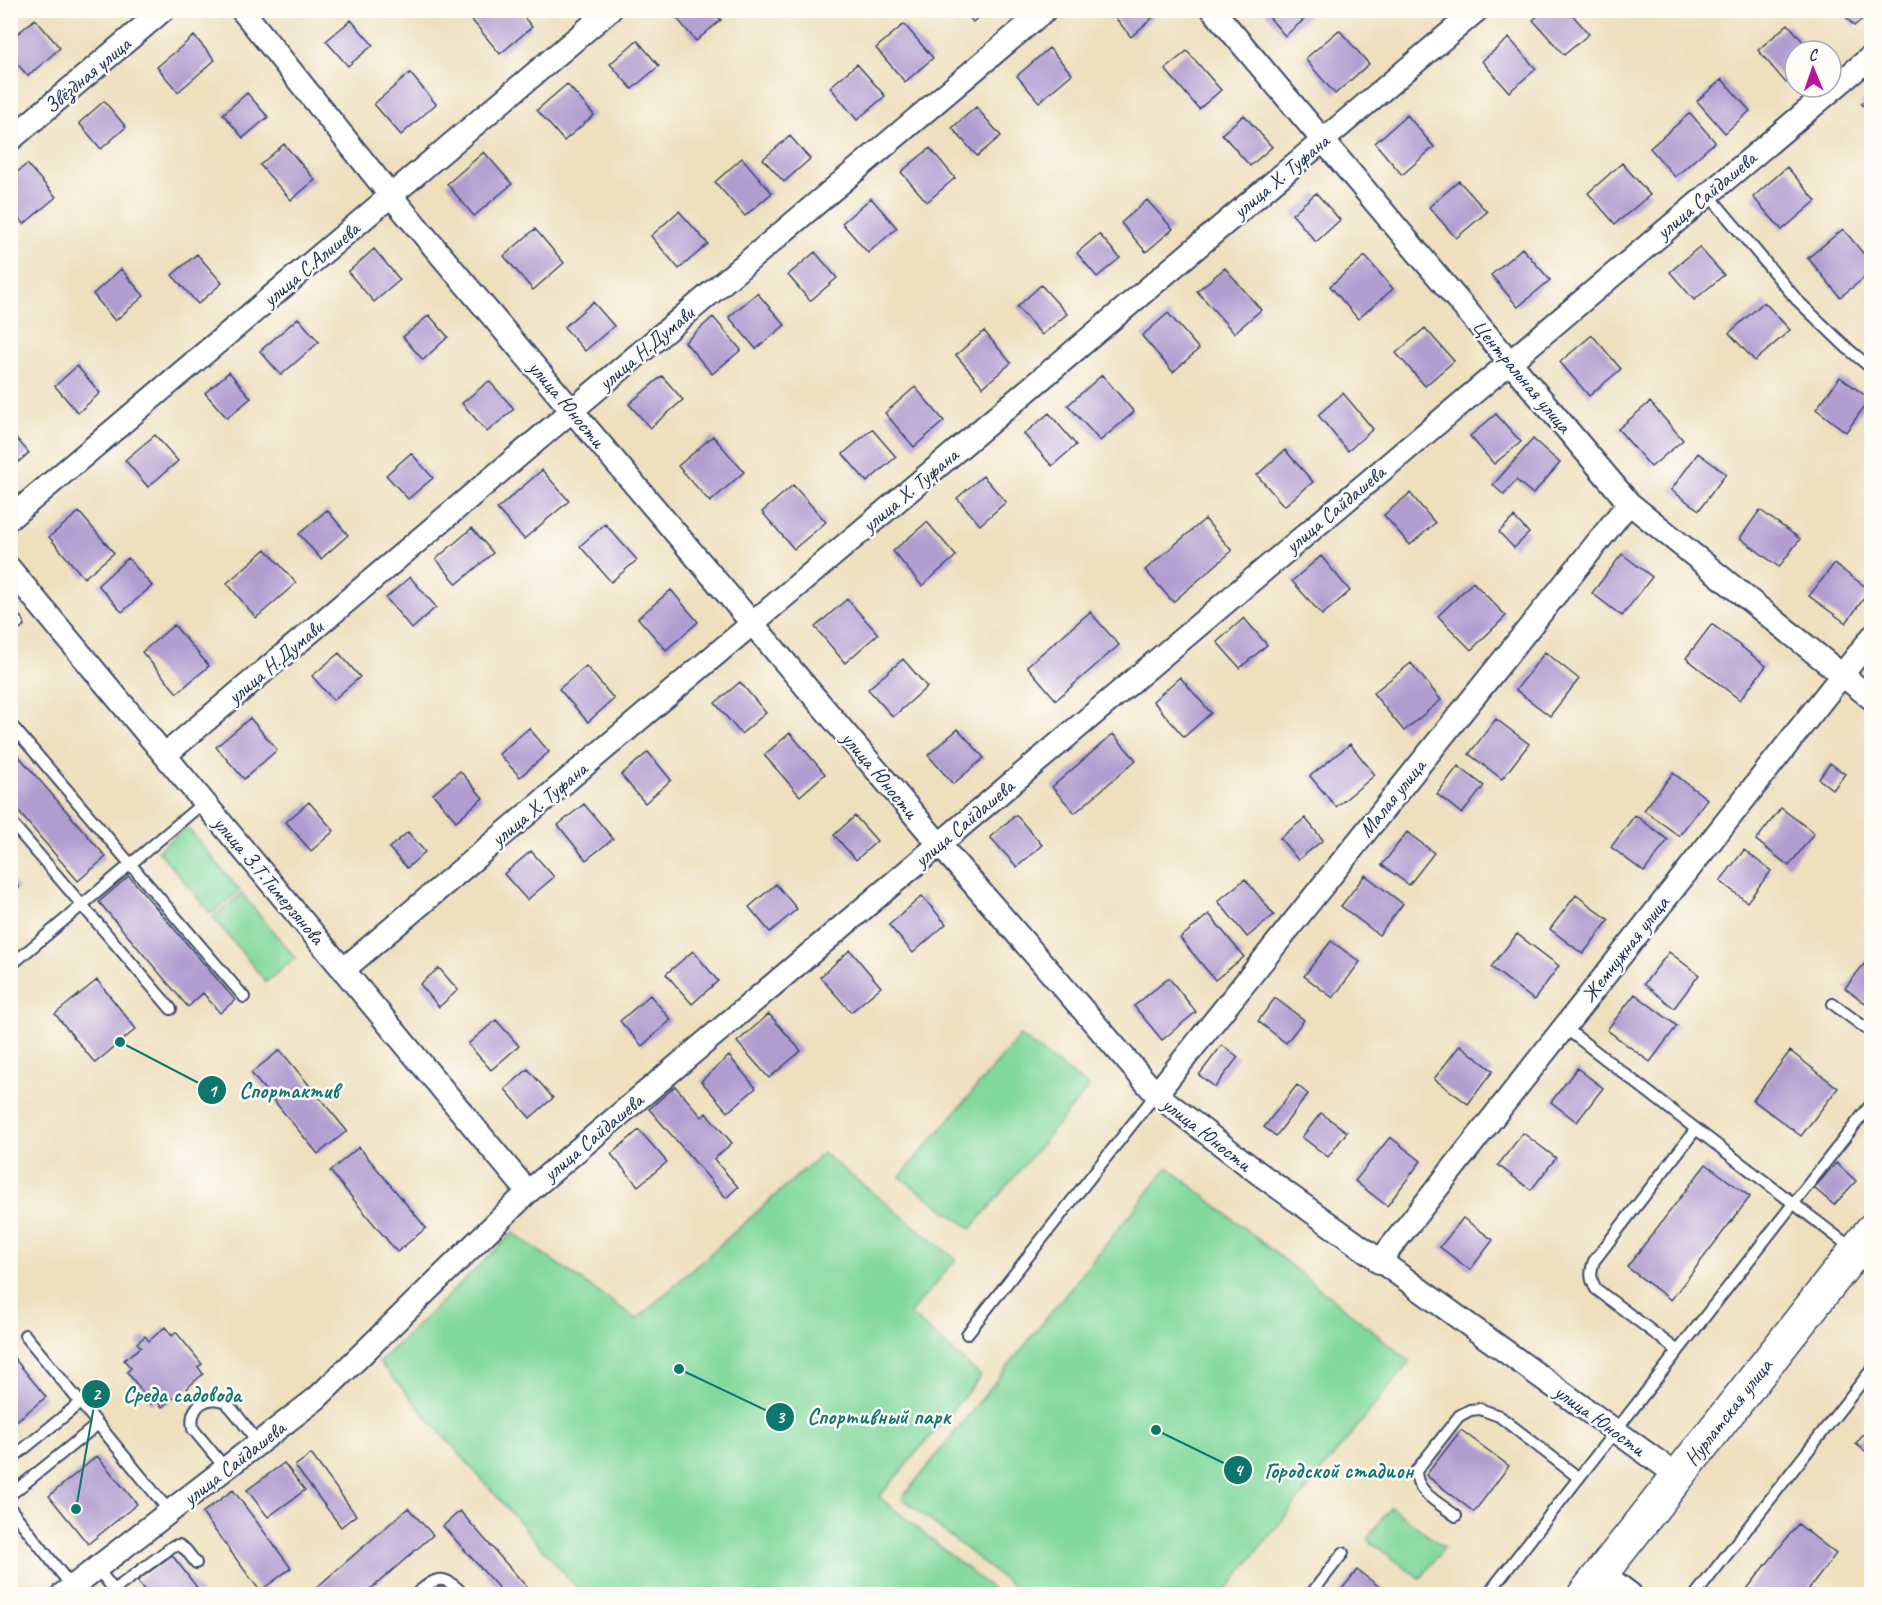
<svg xmlns="http://www.w3.org/2000/svg" width="1882" height="1605" font-family="Caveat,sans-serif">
  <style>
    .green { fill: #81d89c; stroke: #4e847d; stroke-width: 1.5 }
    .building { fill: #b19dd0 }
    .lines { fill: none; stroke-linecap: round; stroke-linejoin: round }
    .lane-casing { stroke: #3b496c; stroke-width: 14 }
    .street-casing { stroke: #3b496c; stroke-width: 26 }
    .primary-casing { stroke: #3b496c; stroke-width: 36 }
    .lane { stroke: #fff; stroke-width: 10 }
    .street { stroke: #fff; stroke-width: 22 }
    .primary { stroke: #fff; stroke-width: 33 }
    .labels { text-anchor: middle; dominant-baseline: central; stroke-width: 5; stroke-linejoin: round; paint-order: stroke }
    .street-label { font-size: 21px; fill: #1b2f5e; stroke: #fdfcf7 }
    .leader { fill: none; stroke: #0f766e; stroke-width: 2 }
    .callout-dot { fill: #0f766e; stroke: #fdfcf7; stroke-width: 2 }
    .mark-label { font-size: 18px; text-anchor: middle; font-weight: bold; fill: #fff }
    .callout-label { font-size: 22px; text-anchor: middle; font-weight: bold; fill: #0f766e; stroke: #fdfcf7; stroke-width: 5; stroke-linejoin: round; paint-order: stroke }
  </style>
  <rect width="100%" height="100%" fill="#fdfcf7"/>
  <filter id="ink" filterUnits="userSpaceOnUse"><feTurbulence type="fractalNoise" baseFrequency=".0167" numOctaves="2"/><feDisplacementMap in="SourceGraphic" scale="12" xChannelSelector="R" yChannelSelector="G"/><feConvolveMatrix kernelMatrix="1 2 1 2 8 2 1 2 1" color-interpolation-filters="sRGB"/></filter>
  <filter id="wash" filterUnits="userSpaceOnUse"><feTurbulence type="fractalNoise" baseFrequency=".008" numOctaves="4" result="noise"/><feDisplacementMap in="SourceGraphic" scale="24" xChannelSelector="R" yChannelSelector="G"/><feGaussianBlur stdDeviation="1.35" result="paint"/><feColorMatrix in="noise" values="0 0 0 0 0 0 0 0 0 0 0 0 0 0 0 0 0 1.4 0 .05"/><feComposite in="paint" operator="in"/></filter>
  <g filter="url(#wash)">
    <rect width="100%" height="100%" fill="#eedfbd"/>
    <!-- green -->
    <path class="green" d="M 187,827 L 240,891 L 211,914 L 158,850 Z
      M 242,894 L 295,958 L 266,982 L 213,917 Z
      M 1020,1036 L 1089,1087 L 971,1229 L 900,1177 Z
      M 823,1153 L 956,1259 L 910,1314 L 981,1376 L 879,1497 L 998,1594 L 582,1594 L 379,1362 L 513,1233 L 637,1319 Z
      M 1168,1167 L 1410,1361 L 1223,1594 L 1022,1594 L 902,1498 Z
      M 1391,1507 L 1444,1548 L 1420,1579 L 1367,1539 Z"/>
    <g id="blocks">
      <!-- building -->
      <path class="building" d="M 483,10 L 518,10 L 532,27 L 500,54 L 472,20 Z
        M 670,10 L 712,10 L 721,20 L 696,41 Z
        M 963,10 L 986,10 L 973,22 Z
        M 1109,10 L 1157,10 L 1159,12 L 1131,37 Z
        M 1263,10 L 1315,10 L 1285,36 Z
        M 1545,10 L 1568,10 L 1589,34 L 1564,55 L 1533,20 Z
        M 1840,10 L 1872,10 L 1872,11 L 1854,26 Z
        M 35,19 L 60,48 L 28,76 L 10,56 L 10,40 Z
        M 351,20 L 373,45 L 348,66 L 326,41 Z
        M 904,24 L 933,58 L 905,82 L 876,48 Z
        M 1788,24 L 1811,51 L 1795,51 L 1795,75 L 1786,83 L 1758,50 Z
        M 1339,30 L 1369,64 L 1335,94 L 1305,59 Z
        M 194,36 L 215,60 L 178,92 L 157,67 Z
        M 1509,38 L 1536,69 L 1509,92 L 1482,61 Z
        M 637,40 L 659,66 L 632,89 L 610,64 Z
        M 1049,48 L 1072,74 L 1039,102 L 1017,76 Z
        M 1187,51 L 1221,90 L 1199,109 L 1165,69 Z
        M 857,64 L 885,96 L 857,120 L 830,87 Z
        M 410,73 L 436,104 L 401,135 L 374,104 Z
        M 1722,79 L 1750,111 L 1725,133 L 1697,101 Z
        M 567,84 L 594,115 L 564,141 L 537,110 Z
        M 247,93 L 268,117 L 243,138 L 223,114 Z
        M 1872,95 L 1872,115 L 1861,103 Z
        M 104,101 L 126,127 L 101,149 L 79,123 Z
        M 976,107 L 1001,136 L 977,156 L 952,128 Z
        M 1690,113 L 1715,142 L 1675,177 L 1650,148 Z
        M 1244,115 L 1272,147 L 1250,166 L 1222,134 Z
        M 1407,115 L 1434,147 L 1402,175 L 1375,143 Z
        M 790,136 L 810,159 L 784,182 L 763,159 Z
        M 284,144 L 315,180 L 291,200 L 260,165 Z
        M 930,148 L 955,178 L 927,202 L 901,172 Z
        M 484,152 L 512,184 L 474,216 L 447,184 Z
        M 742,158 L 772,193 L 745,216 L 715,182 Z
        M 1622,163 L 1650,195 L 1615,224 L 1588,193 Z
        M 27,164 L 56,197 L 24,224 L 10,209 L 10,178 Z
        M 1787,167 L 1816,201 L 1782,230 L 1753,197 Z
        M 1459,181 L 1487,212 L 1456,238 L 1429,207 Z
        M 1316,193 L 1340,220 L 1316,242 L 1292,214 Z
        M 871,198 L 897,228 L 868,253 L 842,223 Z
        M 1147,200 L 1173,229 L 1146,252 L 1121,223 Z
        M 679,211 L 708,244 L 679,269 L 651,236 Z
        M 535,229 L 564,263 L 533,290 L 504,256 Z
        M 1843,229 L 1872,264 L 1872,272 L 1840,297 L 1808,258 Z
        M 1099,234 L 1120,258 L 1097,277 L 1077,253 Z
        M 1699,247 L 1724,275 L 1694,300 L 1670,272 Z
        M 1522,248 L 1550,280 L 1518,307 L 1491,275 Z
        M 374,249 L 400,280 L 374,302 L 348,272 Z
        M 815,252 L 837,278 L 810,301 L 788,275 Z
        M 197,254 L 222,283 L 198,304 L 172,275 Z
        M 1365,256 L 1393,289 L 1358,319 L 1330,286 Z
        M 1225,268 L 1261,310 L 1234,333 L 1197,291 Z
        M 121,269 L 144,296 L 115,321 L 93,294 Z
        M 1041,285 L 1067,314 L 1042,335 L 1017,307 Z
        M 757,293 L 785,325 L 756,349 L 729,317 Z
        M 593,302 L 614,326 L 585,351 L 564,327 Z
        M 1764,302 L 1790,330 L 1755,361 L 1729,333 Z
        M 1168,313 L 1199,349 L 1173,372 L 1142,336 Z
        M 429,315 L 448,337 L 423,360 L 403,337 Z
        M 713,317 L 741,350 L 712,374 L 685,342 Z
        M 298,318 L 319,342 L 281,375 L 260,351 Z
        M 1425,328 L 1454,361 L 1425,386 L 1396,353 Z
        M 984,331 L 1011,363 L 983,387 L 956,355 Z
        M 1592,335 L 1621,369 L 1589,396 L 1560,362 Z
        M 77,366 L 100,393 L 78,413 L 55,386 Z
        M 229,372 L 251,398 L 227,418 L 205,393 Z
        M 1102,375 L 1134,412 L 1100,441 L 1068,405 Z
        M 662,376 L 683,400 L 650,428 L 629,404 Z
        M 1840,377 L 1870,399 L 1846,432 L 1816,409 Z
        M 489,381 L 514,409 L 487,432 L 462,403 Z
        M 915,387 L 944,421 L 914,447 L 885,413 Z
        M 1343,393 L 1373,429 L 1348,451 L 1318,415 Z
        M 1650,402 L 1683,440 L 1651,467 L 1618,429 Z
        M 1049,413 L 1076,445 L 1052,466 L 1024,434 Z
        M 1496,414 L 1521,442 L 1494,464 L 1470,436 Z
        M 872,429 L 896,457 L 867,482 L 843,454 Z
        M 10,431 L 29,453 L 10,469 Z
        M 155,435 L 178,461 L 148,487 L 125,460 Z
        M 713,436 L 744,472 L 710,502 L 678,466 Z
        M 1533,439 L 1560,463 L 1533,494 L 1516,480 L 1504,495 L 1493,485 Z
        M 1285,450 L 1313,482 L 1284,506 L 1257,475 Z
        M 411,453 L 433,478 L 408,499 L 386,475 Z
        M 1698,453 L 1726,474 L 1699,510 L 1671,490 Z
        M 542,470 L 569,501 L 524,539 L 497,509 Z
        M 983,476 L 1006,502 L 980,525 L 957,498 Z
        M 793,485 L 826,522 L 794,549 L 762,512 Z
        M 1410,493 L 1435,523 L 1410,545 L 1384,515 Z
        M 327,510 L 348,535 L 321,559 L 299,534 Z
        M 1760,510 L 1800,539 L 1779,567 L 1740,538 Z
        M 79,512 L 114,553 L 84,578 L 49,537 Z
        M 1514,517 L 1529,533 L 1514,548 L 1499,532 Z
        M 1205,519 L 1232,551 L 1173,602 L 1145,570 Z
        M 927,522 L 956,556 L 922,586 L 893,551 Z
        M 605,524 L 637,560 L 611,582 L 580,546 Z
        M 472,528 L 493,553 L 457,584 L 436,559 Z
        M 266,549 L 296,583 L 256,618 L 227,583 Z
        M 1622,554 L 1652,577 L 1622,616 L 1592,593 Z
        M 1321,556 L 1350,591 L 1322,615 L 1292,581 Z
        M 128,558 L 152,586 L 122,612 L 98,585 Z
        M 1834,564 L 1870,590 L 1846,623 L 1809,596 Z
        M 410,577 L 436,607 L 412,629 L 386,598 Z
        M 1473,582 L 1506,616 L 1471,650 L 1438,616 Z
        M 671,590 L 698,622 L 666,650 L 638,618 Z
        M 847,599 L 878,634 L 845,663 L 815,627 Z
        M 1090,612 L 1119,645 L 1056,700 L 1027,666 Z
        M 1244,618 L 1267,645 L 1240,668 L 1217,642 Z
        M 1712,624 L 1766,666 L 1740,700 L 1686,658 Z
        M 174,625 L 209,666 L 177,693 L 142,652 Z
        M 1545,652 L 1579,679 L 1550,716 L 1516,690 Z
        M 339,653 L 360,677 L 333,700 L 312,676 Z
        M 903,659 L 927,687 L 893,717 L 868,689 Z
        M 1411,663 L 1441,700 L 1404,731 L 1373,693 Z
        M 586,666 L 614,699 L 588,722 L 559,689 Z
        M 1180,677 L 1211,713 L 1184,737 L 1153,701 Z
        M 740,682 L 766,713 L 741,734 L 715,703 Z
        M 250,718 L 277,750 L 244,779 L 216,747 Z
        M 1496,719 L 1529,744 L 1502,779 L 1469,754 Z
        M 529,728 L 549,752 L 520,777 L 499,754 Z
        M 958,729 L 984,758 L 953,784 L 928,755 Z
        M 790,733 L 825,774 L 800,796 L 764,755 Z
        M 1113,734 L 1136,760 L 1075,813 L 1052,787 Z
        M 1350,744 L 1375,775 L 1336,807 L 1310,776 Z
        M 10,746 L 106,857 L 78,881 L 10,802 Z
        M 648,752 L 671,780 L 645,803 L 621,775 Z
        M 1830,763 L 1845,774 L 1833,790 L 1819,779 Z
        M 1458,766 L 1484,786 L 1462,814 L 1437,794 Z
        M 460,771 L 483,798 L 456,821 L 433,794 Z
        M 1673,773 L 1707,799 L 1679,836 L 1644,810 Z
        M 309,802 L 334,831 L 311,851 L 286,822 Z
        M 584,804 L 613,839 L 586,860 L 558,825 Z
        M 1781,808 L 1814,833 L 1789,866 L 1756,840 Z
        M 1016,815 L 1042,845 L 1017,867 L 990,837 Z
        M 1635,815 L 1668,840 L 1644,872 L 1611,847 Z
        M 855,816 L 877,841 L 856,860 L 834,835 Z
        M 1305,818 L 1323,840 L 1298,860 L 1280,838 Z
        M 408,832 L 425,852 L 407,868 L 389,848 Z
        M 1407,832 L 1434,853 L 1409,885 L 1382,865 Z
        M 1744,850 L 1771,871 L 1747,902 L 1720,881 Z
        M 531,851 L 554,877 L 527,900 L 504,874 Z
        M 1365,875 L 1403,904 L 1379,935 L 1341,906 Z
        M 129,876 L 235,1000 L 220,1013 L 203,993 L 188,1007 L 99,902 Z
        M 10,878 L 19,888 L 10,895 Z
        M 1245,879 L 1274,915 L 1247,937 L 1218,901 Z
        M 776,884 L 797,909 L 770,932 L 749,907 Z
        M 1576,895 L 1609,920 L 1583,954 L 1550,929 Z
        M 922,896 L 946,924 L 913,953 L 889,925 Z
        M 1209,914 L 1244,957 L 1215,980 L 1180,938 Z
        M 1517,934 L 1559,966 L 1534,1000 L 1491,967 Z
        M 1331,941 L 1360,962 L 1333,998 L 1304,976 Z
        M 850,950 L 881,987 L 851,1012 L 820,977 Z
        M 693,951 L 718,981 L 692,1004 L 666,974 Z
        M 1669,952 L 1699,975 L 1674,1008 L 1644,984 Z
        M 1872,954 L 1872,1008 L 1845,988 Z
        M 439,968 L 458,990 L 439,1007 L 420,984 Z
        M 1169,978 L 1196,1012 L 1162,1040 L 1134,1006 Z
        M 97,980 L 136,1029 L 95,1063 L 55,1014 Z
        M 1635,994 L 1677,1026 L 1650,1062 L 1607,1030 Z
        M 650,995 L 671,1020 L 642,1046 L 620,1021 Z
        M 1275,998 L 1304,1020 L 1286,1043 L 1258,1021 Z
        M 769,1014 L 801,1051 L 769,1078 L 737,1042 Z
        M 496,1020 L 519,1046 L 491,1070 L 468,1044 Z
        M 1222,1045 L 1238,1057 L 1215,1087 L 1199,1075 Z
        M 1460,1045 L 1493,1071 L 1468,1104 L 1434,1079 Z
        M 280,1050 L 347,1131 L 318,1154 L 251,1073 Z
        M 1790,1051 L 1838,1088 L 1801,1136 L 1753,1100 Z
        M 729,1056 L 756,1088 L 728,1112 L 701,1081 Z
        M 1577,1068 L 1603,1088 L 1577,1122 L 1551,1102 Z
        M 528,1069 L 553,1098 L 530,1118 L 505,1089 Z
        M 1297,1085 L 1308,1094 L 1276,1136 L 1264,1127 Z
        M 675,1086 L 702,1117 L 706,1113 L 732,1143 L 714,1159 L 738,1187 L 726,1198 L 649,1109 Z
        M 1321,1113 L 1347,1132 L 1328,1157 L 1302,1137 Z
        M 639,1130 L 667,1162 L 638,1186 L 611,1154 Z
        M 1523,1133 L 1556,1158 L 1531,1190 L 1498,1165 Z
        M 1390,1137 L 1421,1161 L 1387,1206 L 1355,1181 Z
        M 359,1147 L 426,1228 L 397,1252 L 330,1171 Z
        M 1836,1163 L 1856,1181 L 1834,1205 L 1814,1188 Z
        M 1706,1164 L 1750,1197 L 1671,1300 L 1627,1267 Z
        M 1463,1218 L 1493,1240 L 1470,1270 L 1440,1247 Z
        M 165,1327 L 172,1336 L 176,1332 L 202,1364 L 198,1367 L 203,1374 L 187,1388 L 191,1393 L 183,1400 L 179,1394 L 162,1407 L 157,1400 L 152,1404 L 127,1372 L 131,1368 L 124,1360 L 141,1347 L 137,1343 L 145,1336 L 149,1341 Z
        M 10,1353 L 46,1397 L 10,1426 Z
        M 1872,1424 L 1872,1456 L 1856,1444 Z
        M 1461,1430 L 1509,1466 L 1474,1512 L 1426,1475 Z
        M 311,1454 L 356,1515 L 341,1527 L 295,1466 Z
        M 97,1456 L 137,1504 L 88,1544 L 49,1496 Z
        M 284,1463 L 305,1490 L 268,1517 L 247,1490 Z
        M 233,1490 L 291,1568 L 260,1591 L 202,1513 Z
        M 408,1508 L 433,1535 L 365,1594 L 309,1594 Z
        M 460,1511 L 533,1594 L 504,1594 L 443,1526 Z
        M 1798,1524 L 1836,1554 L 1805,1594 L 1743,1594 Z
        M 172,1555 L 202,1594 L 148,1594 L 137,1581 Z
        M 1357,1570 L 1389,1594 L 1338,1594 Z"/>
    </g>
  </g>
  <g filter="url(#ink)">
    <use href="#blocks" fill-opacity="0" stroke="#3b496c" stroke-width="1.5"/>
    <g class="lines">
      <!-- lane casing -->
      <g class="lane-casing">
        <path id="lane" d="M 1708,194 L 1797,300 L 1847,348 L 1872,369
          M 10,615 L 18,623
          M 14,728 L 244,997
          M 10,821 L 171,1009
          M 10,966 L 204,802
          M 1833,1004 L 1872,1033
          M 1564,1027 L 1696,1129
          M 967,1334 L 1156,1094
          M 25,1335 L 170,1512
          M 1678,1351 L 1596,1289 C 1590,1279 1590,1272 1594,1261 L 1696,1129 L 1853,1249
          M 10,1460 L 80,1403
          M 226,1469 L 193,1429 C 191,1418 193,1409 202,1403 C 208,1399 218,1398 225,1402 C 234,1409 251,1434 259,1444
          M 10,1495 L 98,1424
          M 10,1508 L 72,1587
          M 1456,1516 C 1441,1504 1416,1493 1416,1471 L 1459,1416 L 1470,1410 L 1480,1409 L 1499,1416 L 1579,1478
          M 97,1568 L 117,1594
          M 114,1590 L 173,1546 L 179,1545 L 186,1550 L 196,1563
          M 416,1594 C 436,1577 444,1573 463,1594
          M 1311,1594 L 1343,1553
          M 1488,1594 L 1872,1103
          M 1696,1594 L 1872,1369"/>
      </g>
      <!-- street casing -->
      <g class="street-casing">
        <path id="street" d="M 242,10 L 391,196 L 503,329 L 939,844 L 1156,1094 L 1257,1172 L 1678,1476
          M 1213,10 L 1629,503 L 1872,699
          M 10,140 L 163,10
          M 10,518 L 610,10
          M 10,569 L 528,1192
          M 165,755 L 1045,10
          M 343,970 L 1477,10
          M 1156,1094 L 1629,503
          M 1379,1262 L 1872,637
          M 1602,1573 L 1630,1594
          M 63,1594 L 317,1398 L 528,1192 L 1872,56"/>
      </g>
      <!-- primary casing -->
      <g class="primary-casing">
        <path id="primary" d="M 1585,1594 L 1872,1230"/>
      </g>
      <!-- lane -->
      <use href="#lane" class="lane"/>
      <!-- street -->
      <use href="#street" class="street"/>
      <!-- primary -->
      <use href="#primary" class="primary"/>
    </g>
  </g>
  <g class="labels">
    <!-- street labels -->
    <g class="street-label">
      <text transform="translate(87 75) rotate(-40)">Звёздная улица</text>
      <text transform="translate(1281 176) rotate(-40)">улица Х. Туфана</text>
      <text transform="translate(1706 195) rotate(-40)">улица Сайдашева</text>
      <text transform="translate(311 264) rotate(-40)">улица С.Алишева</text>
      <text transform="translate(646 348) rotate(-40)">улица Н.Думави</text>
      <text transform="translate(1522 376) rotate(50)">Центральная улица</text>
      <text transform="translate(567 404) rotate(50)">улица Юности</text>
      <text transform="translate(910 490) rotate(-40)">улица Х. Туфана</text>
      <text transform="translate(1335 509) rotate(-40)">улица Сайдашева</text>
      <text transform="translate(275 662) rotate(-40)">улица Н.Думави</text>
      <text transform="translate(880 775) rotate(50)">улица Юности</text>
      <text transform="translate(1392 798) rotate(-51)">Малая улица</text>
      <text transform="translate(539 804) rotate(-40)">улица Х. Туфана</text>
      <text transform="translate(964 823) rotate(-40)">улица Сайдашева</text>
      <text transform="translate(269 880) rotate(50)">улица З.Т.Тимерзянова</text>
      <text transform="translate(1625 949) rotate(-52)">Жемчужная улица</text>
      <text transform="translate(1207 1134) rotate(38)">улица Юности</text>
      <text transform="translate(593 1137) rotate(-40)">улица Сайдашева</text>
      <text transform="translate(1728 1412) rotate(-52)">Нурлатская улица</text>
      <text transform="translate(1600 1420) rotate(36)">улица Юности</text>
      <text transform="translate(234 1463) rotate(-38)">улица Сайдашева</text>
    </g>
  </g>
  <!-- callouts -->
  <path class="leader" d="M120 1042L212 1090M76 1509L96 1394M679 1369L780 1417M1156 1430L1238 1470"/>
  <g class="callout-dot">
    <circle cx="120" cy="1042" r="6"/>
    <circle cx="76" cy="1509" r="6"/>
    <circle cx="679" cy="1369" r="6"/>
    <circle cx="1156" cy="1430" r="6"/>
    <circle cx="212" cy="1090" r="15"/>
    <circle cx="96" cy="1394" r="15"/>
    <circle cx="780" cy="1417" r="15"/>
    <circle cx="1238" cy="1470" r="15"/>
  </g>
  <g class="mark-label">
    <text x="212" y="1097">1</text>
    <text x="96" y="1400">2</text>
    <text x="780" y="1423">3</text>
    <text x="1238" y="1476">4</text>
  </g>
  <g class="callout-label">
    <text x="289" y="1098">Спортактив</text>
    <text x="182" y="1402">Среда садовода</text>
    <text x="879" y="1424">Спортивный парк</text>
    <text x="1339" y="1478">Городской стадион</text>
  </g>
  <!-- margin -->
  <rect width="1882" height="1605" fill="none" stroke="#fdfcf7" stroke-width="36"/>
  <!-- north arrow -->
  <g transform="translate(1813 69) rotate(358)"><circle r="28" fill="#fdfcf7" stroke="#a3aaba" stroke-width="1.5"/>
  <path d="M0-4.5L10 22L0 15L-10 22Z" fill="#b5179e"/>
  <text y="-9" font-size="16" font-weight="bold" text-anchor="middle" fill="#1b2f5e">С</text>
  </g>
</svg>
